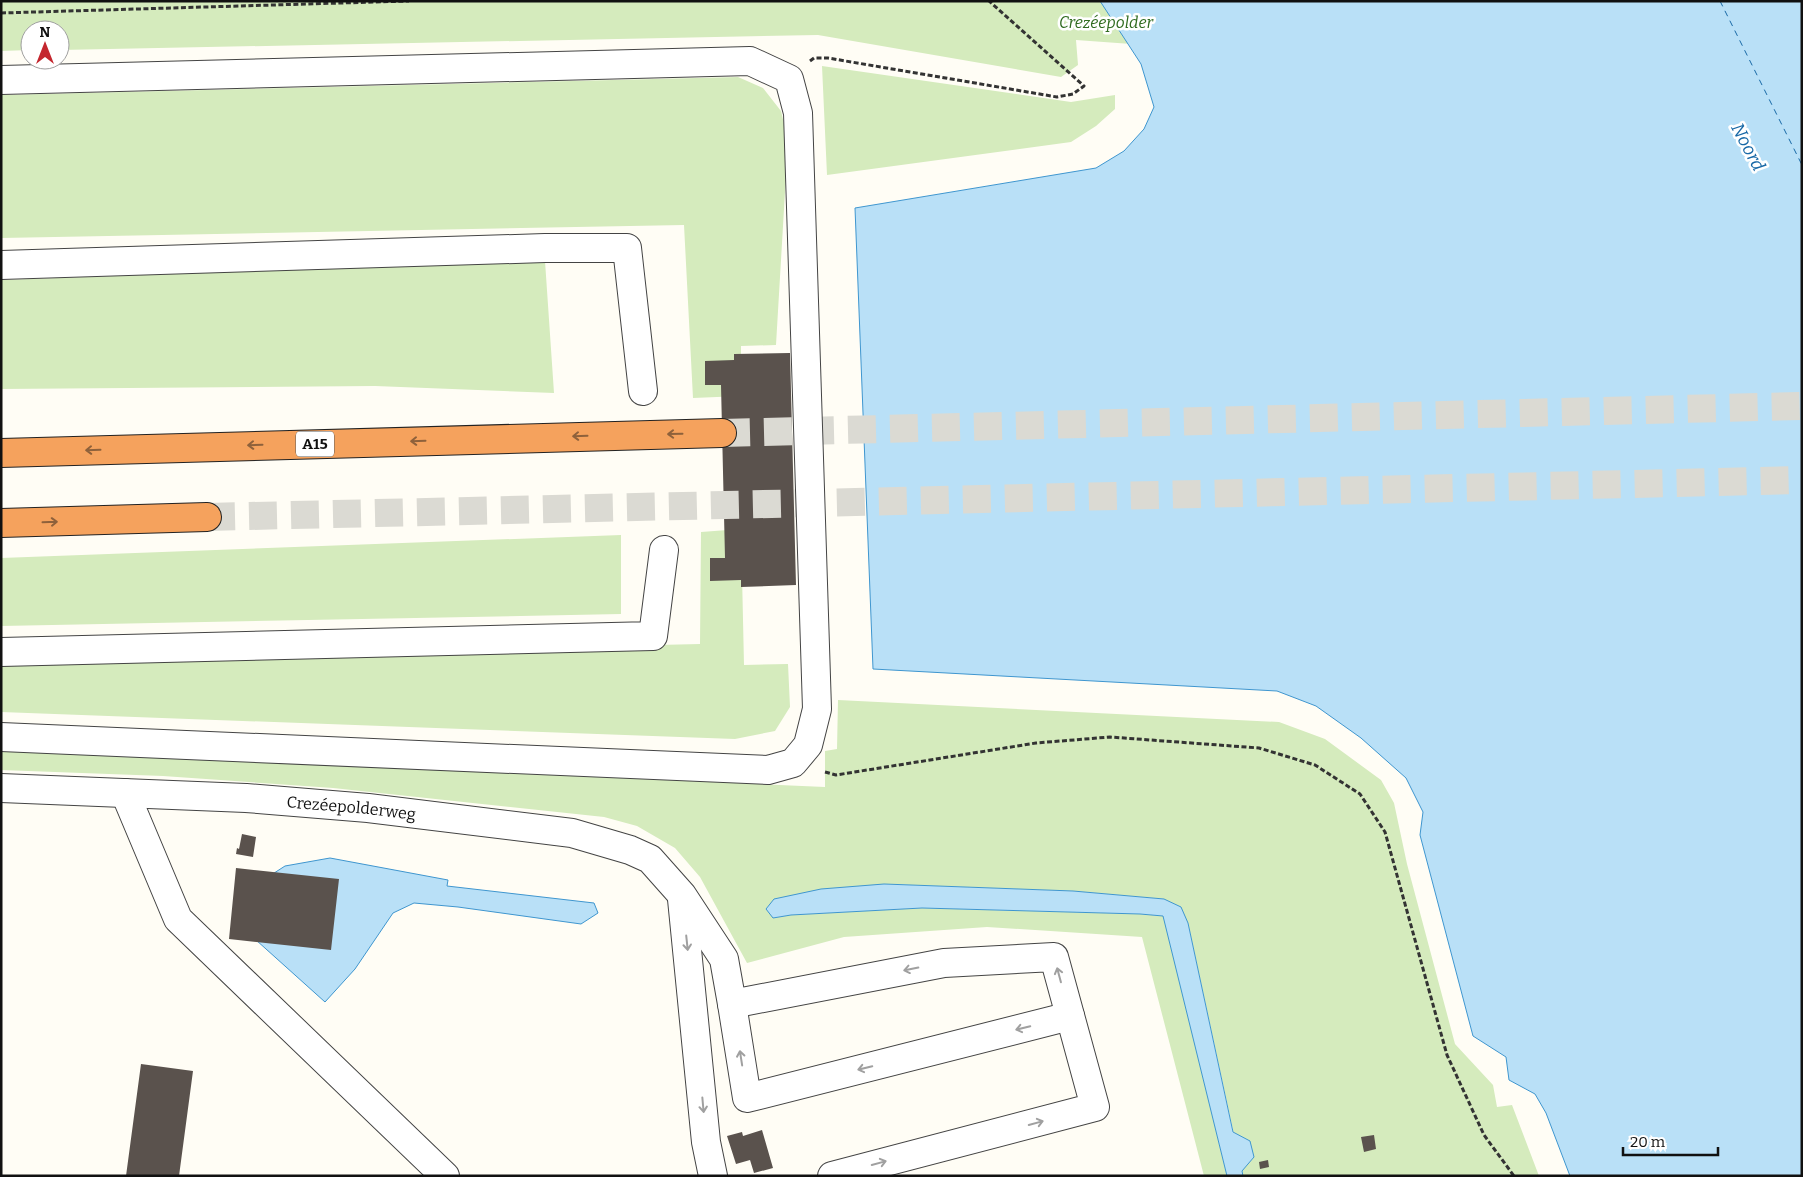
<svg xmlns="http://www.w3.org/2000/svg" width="1803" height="1177" font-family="Bitter,serif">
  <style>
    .green { fill: #d5ebbd }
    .water { fill: #b9e0f7; stroke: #3f96cf }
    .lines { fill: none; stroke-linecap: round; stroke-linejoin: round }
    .ferry { stroke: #1768a6; stroke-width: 1; stroke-dasharray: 6 5; stroke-linecap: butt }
    .building { fill: #5a524d }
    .highway-tunnel { stroke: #dbdad3; stroke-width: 28; stroke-dasharray: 28 14; stroke-linecap: butt }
    .minor-casing { stroke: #444; stroke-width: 30 }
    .highway-casing { stroke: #222; stroke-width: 30 }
    .path { stroke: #333; stroke-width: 3; stroke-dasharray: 5 2.5; stroke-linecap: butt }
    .minor { stroke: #fff; stroke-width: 28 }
    .highway { stroke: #f5a25d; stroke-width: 28 }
    .oneway { stroke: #8e613b }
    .oneway2 { stroke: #a0a0a0 }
    .labels { text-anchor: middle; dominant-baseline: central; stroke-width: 5; stroke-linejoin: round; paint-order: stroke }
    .shield { fill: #fff; stroke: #585858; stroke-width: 1 }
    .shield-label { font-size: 15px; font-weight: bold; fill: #111 }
    .park-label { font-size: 16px; font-style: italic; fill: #2f6b1f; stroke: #fff }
    .street-label { font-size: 16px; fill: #111; stroke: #fff }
    .water-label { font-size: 18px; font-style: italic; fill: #1768a6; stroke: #fff }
  </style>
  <rect width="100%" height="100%" fill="#fffdf5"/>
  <!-- green -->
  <path class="green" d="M 1,1 L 1118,1 L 1145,45 L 1076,40 L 1078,65 L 1061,77 L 818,35 L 60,50 L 60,30 L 30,30 L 30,50 L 1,51 Z
    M 822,66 L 1071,102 L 1115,95 L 1115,109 L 1096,126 L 1071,142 L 827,175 Z
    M 738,77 L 763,88 L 781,111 L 788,141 L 776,345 L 741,346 L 741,396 L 693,398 L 684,225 L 1,238 L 1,95 Z
    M 545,261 L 554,393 L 375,386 L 1,389 L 1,280 Z
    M 741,529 L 744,665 L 788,664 L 790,707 L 775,731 L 735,739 L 1,712 L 1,660 L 700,644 L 701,532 Z
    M 621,535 L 621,614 L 1,626 L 1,558 Z
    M 838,700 L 1279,722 L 1325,739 L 1381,780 L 1394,803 L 1407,864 L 1455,1044 L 1493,1085 L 1497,1107 L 1512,1105 L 1539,1176 L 1243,1176 L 1188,923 L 1164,899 L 1073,891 L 884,884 L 773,918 L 791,915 L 922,908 L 1140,914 L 1164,916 L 1227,1176 L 1204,1176 L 1142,937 L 987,927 L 844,937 L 747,963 L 700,877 L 675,848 L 637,826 L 604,817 L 333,788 L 163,776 L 1,770 L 1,751 L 825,787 L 825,751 L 837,749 Z"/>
  <!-- water -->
  <path class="water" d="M 1100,1 L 1802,1 L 1802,1176 L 1570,1176 L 1546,1113 L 1535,1094 L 1509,1080 L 1506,1057 L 1473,1036 L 1420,835 L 1423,812 L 1406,778 L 1361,738 L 1316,706 L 1277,691 L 873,669 L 855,208 L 1096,168 L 1124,151 L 1144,129 L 1154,107 L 1141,64 Z
    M 330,858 L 448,880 L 447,886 L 594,903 L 598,913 L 581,924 L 458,907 L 414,903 L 393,913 L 355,969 L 325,1002 L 256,940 L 254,886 L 285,866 Z
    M 884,884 L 1073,891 L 1164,899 L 1181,907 L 1188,923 L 1233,1132 L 1250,1141 L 1254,1157 L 1242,1171 L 1243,1176 L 1227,1176 L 1163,916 L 1140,914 L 922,908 L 791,915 L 773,918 L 766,909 L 774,899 L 821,889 Z"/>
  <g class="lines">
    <!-- ferry -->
    <path class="ferry" d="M 1720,1 L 1802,165"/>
  </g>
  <!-- building -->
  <path class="building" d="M 790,353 L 796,585 L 741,587 L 741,580 L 710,581 L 710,558 L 725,558 L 721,385 L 705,385 L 705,361 L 734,360 L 734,354 Z
    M 242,834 L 256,837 L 253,857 L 236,854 L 237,848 L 239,849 Z
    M 236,868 L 339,879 L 331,950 L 229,939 Z
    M 141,1064 L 193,1071 L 179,1176 L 126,1176 Z
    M 762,1130 L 773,1168 L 754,1173 L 750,1160 L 736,1164 L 727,1136 L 742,1132 L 743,1136 Z
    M 1374,1135 L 1376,1149 L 1364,1152 L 1361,1137 Z
    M 1268,1160 L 1269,1167 L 1260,1169 L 1259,1162 Z"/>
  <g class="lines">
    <!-- highway-tunnel -->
    <path class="highway-tunnel" d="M 722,433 L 1802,406
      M 207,517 L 1802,480"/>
    <!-- minor casing -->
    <g class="minor-casing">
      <g id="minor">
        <path d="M 1,80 L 750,61 L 789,79 L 798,113 L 817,709 L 808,745 L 793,763 L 768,770 L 1,737"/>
        <path d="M 1,265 L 545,248 L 627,248 L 643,391"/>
        <path d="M 1,652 L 653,636 L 664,550"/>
        <path id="s1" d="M 1,788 L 246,798 L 368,808 L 572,833 L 630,850 L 650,859 L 682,895 L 724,959 L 732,1004 L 944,963 L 1054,957 L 1095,1107 L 832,1176"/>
        <path d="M 125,793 L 178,919 L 445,1176"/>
        <path d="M 682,899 L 706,1142 L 713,1176"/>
        <path d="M 732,1004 L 747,1098 L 1070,1016"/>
      </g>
    </g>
    <!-- highway casing -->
    <g class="highway-casing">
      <path id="highway" d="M 1,453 L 722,433
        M 1,523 L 207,517"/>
    </g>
    <!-- path -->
    <path class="path" d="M 1,13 L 409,1
      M 810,61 L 814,58 L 828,58 L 1057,97 L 1073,94 L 1084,86 L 989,1
      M 825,772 L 836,775 L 1036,743 L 1110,737 L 1259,748 L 1315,765 L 1360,794 L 1385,832 L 1447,1055 L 1484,1135 L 1514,1176"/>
    <!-- minor -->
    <use href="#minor" class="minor"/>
    <!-- highway -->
    <use href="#highway" class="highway"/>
  </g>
  <!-- one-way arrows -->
  <defs><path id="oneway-shaft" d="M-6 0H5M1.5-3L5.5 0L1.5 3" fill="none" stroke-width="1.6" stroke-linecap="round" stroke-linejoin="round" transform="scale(1.25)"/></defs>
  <g class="oneway">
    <use href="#oneway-shaft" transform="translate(675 434) rotate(179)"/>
    <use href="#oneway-shaft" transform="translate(580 436) rotate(178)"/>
    <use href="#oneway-shaft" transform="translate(418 441) rotate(178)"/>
    <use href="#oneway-shaft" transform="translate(255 445) rotate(178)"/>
    <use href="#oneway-shaft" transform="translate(93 450) rotate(178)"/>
    <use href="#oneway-shaft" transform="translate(50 522) rotate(-2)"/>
  </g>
  <g class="oneway2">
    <use href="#oneway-shaft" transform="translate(687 943) rotate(84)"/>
    <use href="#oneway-shaft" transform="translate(911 969) rotate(169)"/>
    <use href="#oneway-shaft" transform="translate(1059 975) rotate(-105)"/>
    <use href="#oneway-shaft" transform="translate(1023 1028) rotate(166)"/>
    <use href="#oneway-shaft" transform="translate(741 1058) rotate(-99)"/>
    <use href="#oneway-shaft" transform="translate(865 1068) rotate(166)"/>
    <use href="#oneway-shaft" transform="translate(703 1105) rotate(85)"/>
    <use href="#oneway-shaft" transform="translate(1036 1123) rotate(-15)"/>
    <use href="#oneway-shaft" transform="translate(879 1163) rotate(-15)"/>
  </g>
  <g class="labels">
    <!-- shield labels -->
    <rect class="shield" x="296" y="431.5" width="38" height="25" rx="4"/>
    <g class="shield-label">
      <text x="315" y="444">A15</text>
    </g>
    <!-- park labels -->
    <g class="park-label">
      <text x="1106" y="22">Crezéepolder</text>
    </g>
    <!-- street labels -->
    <g class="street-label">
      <text stroke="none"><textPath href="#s1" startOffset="351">Crezéepolderweg</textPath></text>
    </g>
    <!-- water labels -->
    <g class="water-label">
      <text transform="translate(1748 147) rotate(62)">Noord</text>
    </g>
  </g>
  <!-- border -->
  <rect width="1803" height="1177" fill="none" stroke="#111111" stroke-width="5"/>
  <!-- north arrow -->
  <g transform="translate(45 45)"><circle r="24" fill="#ffffff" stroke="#a0a0a0"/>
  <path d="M0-4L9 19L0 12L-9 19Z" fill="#c4262e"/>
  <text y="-8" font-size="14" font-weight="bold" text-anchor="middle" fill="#111111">N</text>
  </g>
  <!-- scale -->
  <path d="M1623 1147v8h95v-8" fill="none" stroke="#111111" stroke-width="2.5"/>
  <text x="1630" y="1147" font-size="15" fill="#111111" stroke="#ffffff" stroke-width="4" paint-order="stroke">20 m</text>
</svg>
